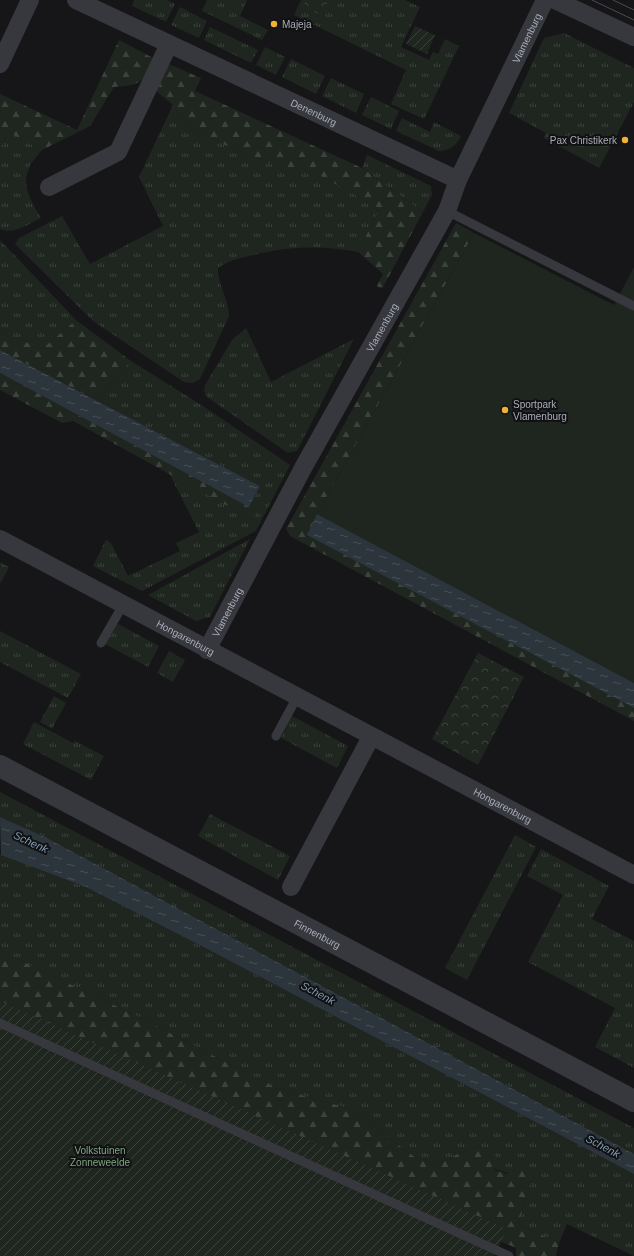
<svg xmlns="http://www.w3.org/2000/svg" width="634" height="1256" font-family="Arial,sans-serif">
  <style>
    .grass { fill: url(#grass-tufts) }
    .forest { fill: url(#forest-firs) }
    .park { fill: url(#park-crowns) }
    .garden { fill: url(#garden-furrows) }
    .pitch { fill: #1e261f }
    .water { fill: url(#water-ripples) }
    .lines { fill: none; stroke-linecap: round; stroke-linejoin: round }
    .service { stroke: #37383d; stroke-width: 9 }
    .minor { stroke: #37383d; stroke-width: 18 }
    .tertiary { stroke: #37383d; stroke-width: 22 }
    .tram { stroke: #4a4c52; stroke-width: 1 }
    .poi-dot { fill: #f2b134; stroke: #111113; stroke-width: 1.5 }
    .labels { text-anchor: middle; dominant-baseline: central; stroke-width: 4; stroke-linejoin: round; paint-order: stroke }
    .poi-label { font-size: 10px; fill: #a8adb8; stroke: #111113; text-anchor: start }
    .street-label { font-size: 10px; fill: #a8adb8; stroke: #111113 }
    .park-label { font-size: 10px; fill: #7fa381; stroke: #111113 }
    .water-label { font-size: 11px; font-style: italic; fill: #7f9bb3; stroke: #111113 }
  </style>
  <defs>
    <pattern id="grass-tufts" width="24" height="20" patternUnits="userSpaceOnUse"><rect width="24" height="20" fill="#1e261f"/><path d="M3 7l-1-3M5 7V3M7 7l1-3M15 17l-1-3M17 17v-4M19 17l1-3" fill="none" stroke="#3c433d"/></pattern>
    <pattern id="forest-firs" width="22" height="20" patternUnits="userSpaceOnUse"><rect width="22" height="20" fill="#1e261f"/><path d="M5 1l3.5 6h-7zM16 11l3.5 6h-7z" fill="#3c433d"/></pattern>
    <pattern id="park-crowns" width="20" height="18" patternUnits="userSpaceOnUse"><rect width="20" height="18" fill="#1e261f"/><path d="M2 6a3 3 0 1 1 6 0M12 15a3 3 0 1 1 6 0" fill="none" stroke="#3c433d"/></pattern>
    <pattern id="garden-furrows" width="10" height="10" patternUnits="userSpaceOnUse"><rect width="10" height="10" fill="#1e261f"/><path d="M-1 1l2-2M0 10L10 0M9 11l2-2" fill="none" stroke="#3c433d"/></pattern>
    <pattern id="water-ripples" width="26" height="14" patternUnits="userSpaceOnUse"><rect width="26" height="14" fill="#2c353c"/><path d="M2 4q2-2 4 0t4 0M15 11q2-2 4 0t4 0" fill="none" stroke="#485056"/></pattern>
  </defs>
  <rect width="100%" height="100%" fill="#161618"/>
  <!-- grass -->
  <path class="grass" d="M 134,0 L 167,0 L 175,4 L 166,22 L 132,6 Z
    M 207,0 L 247,0 L 240,16 L 268,30 L 262,40 L 202,11 Z
    M 301,0 L 405,0 L 420,7 L 401,47 L 429,60 L 433,52 L 438,54 L 445,39 L 459,46 L 424,119 L 391,104 L 406,70 L 294,15 Z
    M 180,7 L 207,21 L 199,38 L 171,25 Z
    M 210,27 L 258,50 L 251,63 L 204,40 Z
    M 564,33 L 634,68 L 634,102 L 599,168 L 544,138 L 546,133 L 509,113 L 544,38 Z
    M 265,47 L 285,57 L 276,75 L 256,65 Z
    M 291,59 L 325,76 L 316,94 L 282,77 Z
    M 331,78 L 364,94 L 356,113 L 322,96 Z
    M 371,97 L 399,111 L 391,129 L 362,115 Z
    M 173,105 L 191,129 L 240,152 L 321,176 L 365,200 L 377,207 L 378,212 L 358,252 C 322,245 289,246 253,255 C 240,258 229,260 218,268 C 217,284 229,299 229,316 L 200,379 L 193,383 L 184,382 L 93,321 L 15,244 L 19,238 L 62,216 L 90,264 L 163,226 L 139,177 Z
    M 402,118 L 430,132 L 434,122 L 461,136 C 456,146 450,150 439,151 L 396,131 Z
    M 8,132 L 42,150 C 18,175 24,191 41,218 C 28,224 14,235 0,229 L 0,151 Z
    M 367,155 L 431,186 L 432,195 L 423,212 L 362,168 Z
    M 0,240 L 76,320 L 42,349 L 0,331 Z
    M 246,328 L 271,382 L 354,339 L 297,451 L 288,453 L 207,397 L 204,390 L 205,385 L 232,340 Z
    M 131,361 L 203,406 L 290,465 L 256,531 L 142,591 L 93,566 L 106,540 L 111,543 L 128,576 L 180,551 L 176,543 L 199,532 L 169,473 L 253,520 L 258,511 L 249,507 L 260,486 L 96,400 Z
    M 250,539 L 210,617 L 196,621 L 148,595 Z
    M 0,562 L 9,567 L 0,584 Z
    M 116,623 L 159,646 L 148,667 L 105,644 Z
    M 0,631 L 81,674 L 68,698 L 0,662 Z
    M 169,651 L 185,660 L 173,682 L 157,673 Z
    M 54,696 L 66,703 L 52,729 L 40,722 Z
    M 292,716 L 348,746 L 337,768 L 281,738 Z
    M 34,722 L 73,743 L 75,741 L 104,756 L 91,780 L 23,744 Z
    M 0,792 L 634,1128 L 634,1154 L 47,838 L 0,817 Z
    M 210,814 L 290,856 L 278,880 L 198,836 Z
    M 515,835 L 536,847 L 467,980 L 445,968 Z
    M 541,849 L 609,886 L 592,919 L 634,941 L 634,1068 L 595,1047 L 615,1008 L 528,962 L 563,895 L 527,876 Z
    M 0,854 L 86,887 L 215,953 L 634,1174 L 634,1256 L 567,1224 L 559,1243 L 518,1224 L 535,1173 C 497,1174 497,1172 467,1150 L 438,1163 L 416,1158 L 351,1109 L 276,1088 L 137,1016 L 3,952 L 0,947 Z"/>
  <!-- forest -->
  <path class="forest" d="M 119,40 L 155,59 C 142,82 143,85 114,87 L 90,126 L 42,150 L 8,132 L 0,151 L 0,94 L 77,130 Z
    M 169,64 L 201,78 L 195,91 L 362,168 L 423,212 L 382,289 L 377,286 L 383,274 L 358,252 L 378,212 L 377,207 L 321,176 L 277,165 L 240,152 L 191,129 L 173,105 L 156,91 Z
    M 456,223 L 474,233 L 317,514 L 308,535 L 634,708 L 634,721 L 290,536 L 286,529 Z
    M 76,320 L 131,361 L 96,400 L 0,350 L 0,331 L 42,349 Z
    M 0,373 L 258,511 L 253,520 L 73,421 L 62,423 L 0,390 Z
    M 0,947 L 3,952 L 137,1016 L 276,1088 L 351,1109 L 416,1158 L 438,1163 L 467,1150 L 490,1149 L 496,1157 L 494,1170 L 507,1174 L 517,1164 L 535,1173 L 518,1224 L 559,1243 L 556,1256 L 516,1256 L 516,1248 L 314,1160 L 0,1018 Z"/>
  <!-- park -->
  <path class="park" d="M 306,0 L 329,0 L 321,15 L 303,7 Z
    M 478,653 L 524,677 L 478,765 L 432,739 Z"/>
  <!-- garden -->
  <path class="garden" d="M 415,26 L 435,35 L 427,54 L 406,44 Z
    M 0,1001 L 507,1229 L 494,1256 L 0,1256 Z"/>
  <!-- pitch -->
  <path class="pitch" d="M 474,233 L 614,305 L 634,267 L 634,683 L 317,514 Z"/>
  <!-- water -->
  <path class="water" d="M 0,350 L 260,486 L 249,507 L 0,373 Z
    M 317,514 L 634,683 L 634,708 L 307,535 Z
    M 0,817 L 47,838 L 634,1154 L 634,1174 L 215,953 L 86,887 L 1,855 Z"/>
  <g class="lines">
    <!-- service -->
    <path class="service" d="M 447,211 L 634,306
      M 101,643 L 123,605
      M 276,736 L 297,697
      M 0,1023 L 509,1256"/>
    <!-- minor -->
    <g class="minor">
      <path id="s1" d="M 76,0 L 458,180"/>
      <path d="M 555,0 L 634,37"/>
      <path d="M 0,64 L 30,0"/>
      <path d="M 49,187 L 118,152 L 169,44"/>
      <path id="s2" d="M 0,539 L 634,875"/>
      <path id="s3" d="M 207,650 L 303,468 L 447,211 L 458,180 L 545,0"/>
      <path d="M 291,887 L 371,737"/>
    </g>
    <!-- tertiary -->
    <path class="tertiary" id="s4" d="M 0,766 L 634,1101"/>
    <!-- tram -->
    <path class="tram" d="M 592,0 L 634,20
      M 613,0 L 634,10"/>
  </g>
  <!-- markers -->
  <g class="poi-dot">
    <circle cx="274" cy="24" r="4"/>
    <circle cx="625" cy="140" r="4"/>
    <circle cx="505" cy="410" r="4"/>
  </g>
  <g class="labels">
    <!-- poi labels -->
    <g class="poi-label">
      <text x="282" y="24">Majeja</text>
      <text x="617" y="140" text-anchor="end">Pax Christikerk</text>
      <text x="513" y="404">Sportpark<tspan x="513" dy="12">Vlamenburg</tspan></text>
    </g>
    <!-- street labels -->
    <g class="street-label">
      <text stroke="none"><textPath href="#s3" startOffset="691">Vlamenburg</textPath></text>
      <text stroke="none"><textPath href="#s1" startOffset="263">Denenburg</textPath></text>
      <text stroke="none"><textPath href="#s3" startOffset="367">Vlamenburg</textPath></text>
      <text stroke="none"><textPath href="#s3" startOffset="43">Vlamenburg</textPath></text>
      <text stroke="none"><textPath href="#s2" startOffset="210">Hongarenburg</textPath></text>
      <text stroke="none"><textPath href="#s2" startOffset="569">Hongarenburg</textPath></text>
      <text stroke="none"><textPath href="#s4" startOffset="359">Finnenburg</textPath></text>
    </g>
    <!-- park labels -->
    <g class="park-label">
      <text x="100" y="1150">Volkstuinen<tspan x="100" dy="12">Zonneweelde</tspan></text>
    </g>
    <!-- water labels -->
    <g class="water-label">
      <text transform="translate(31 842) rotate(25)">Schenk</text>
      <text transform="translate(318 993) rotate(28)">Schenk</text>
      <text transform="translate(603 1146) rotate(28)">Schenk</text>
    </g>
  </g>
</svg>
